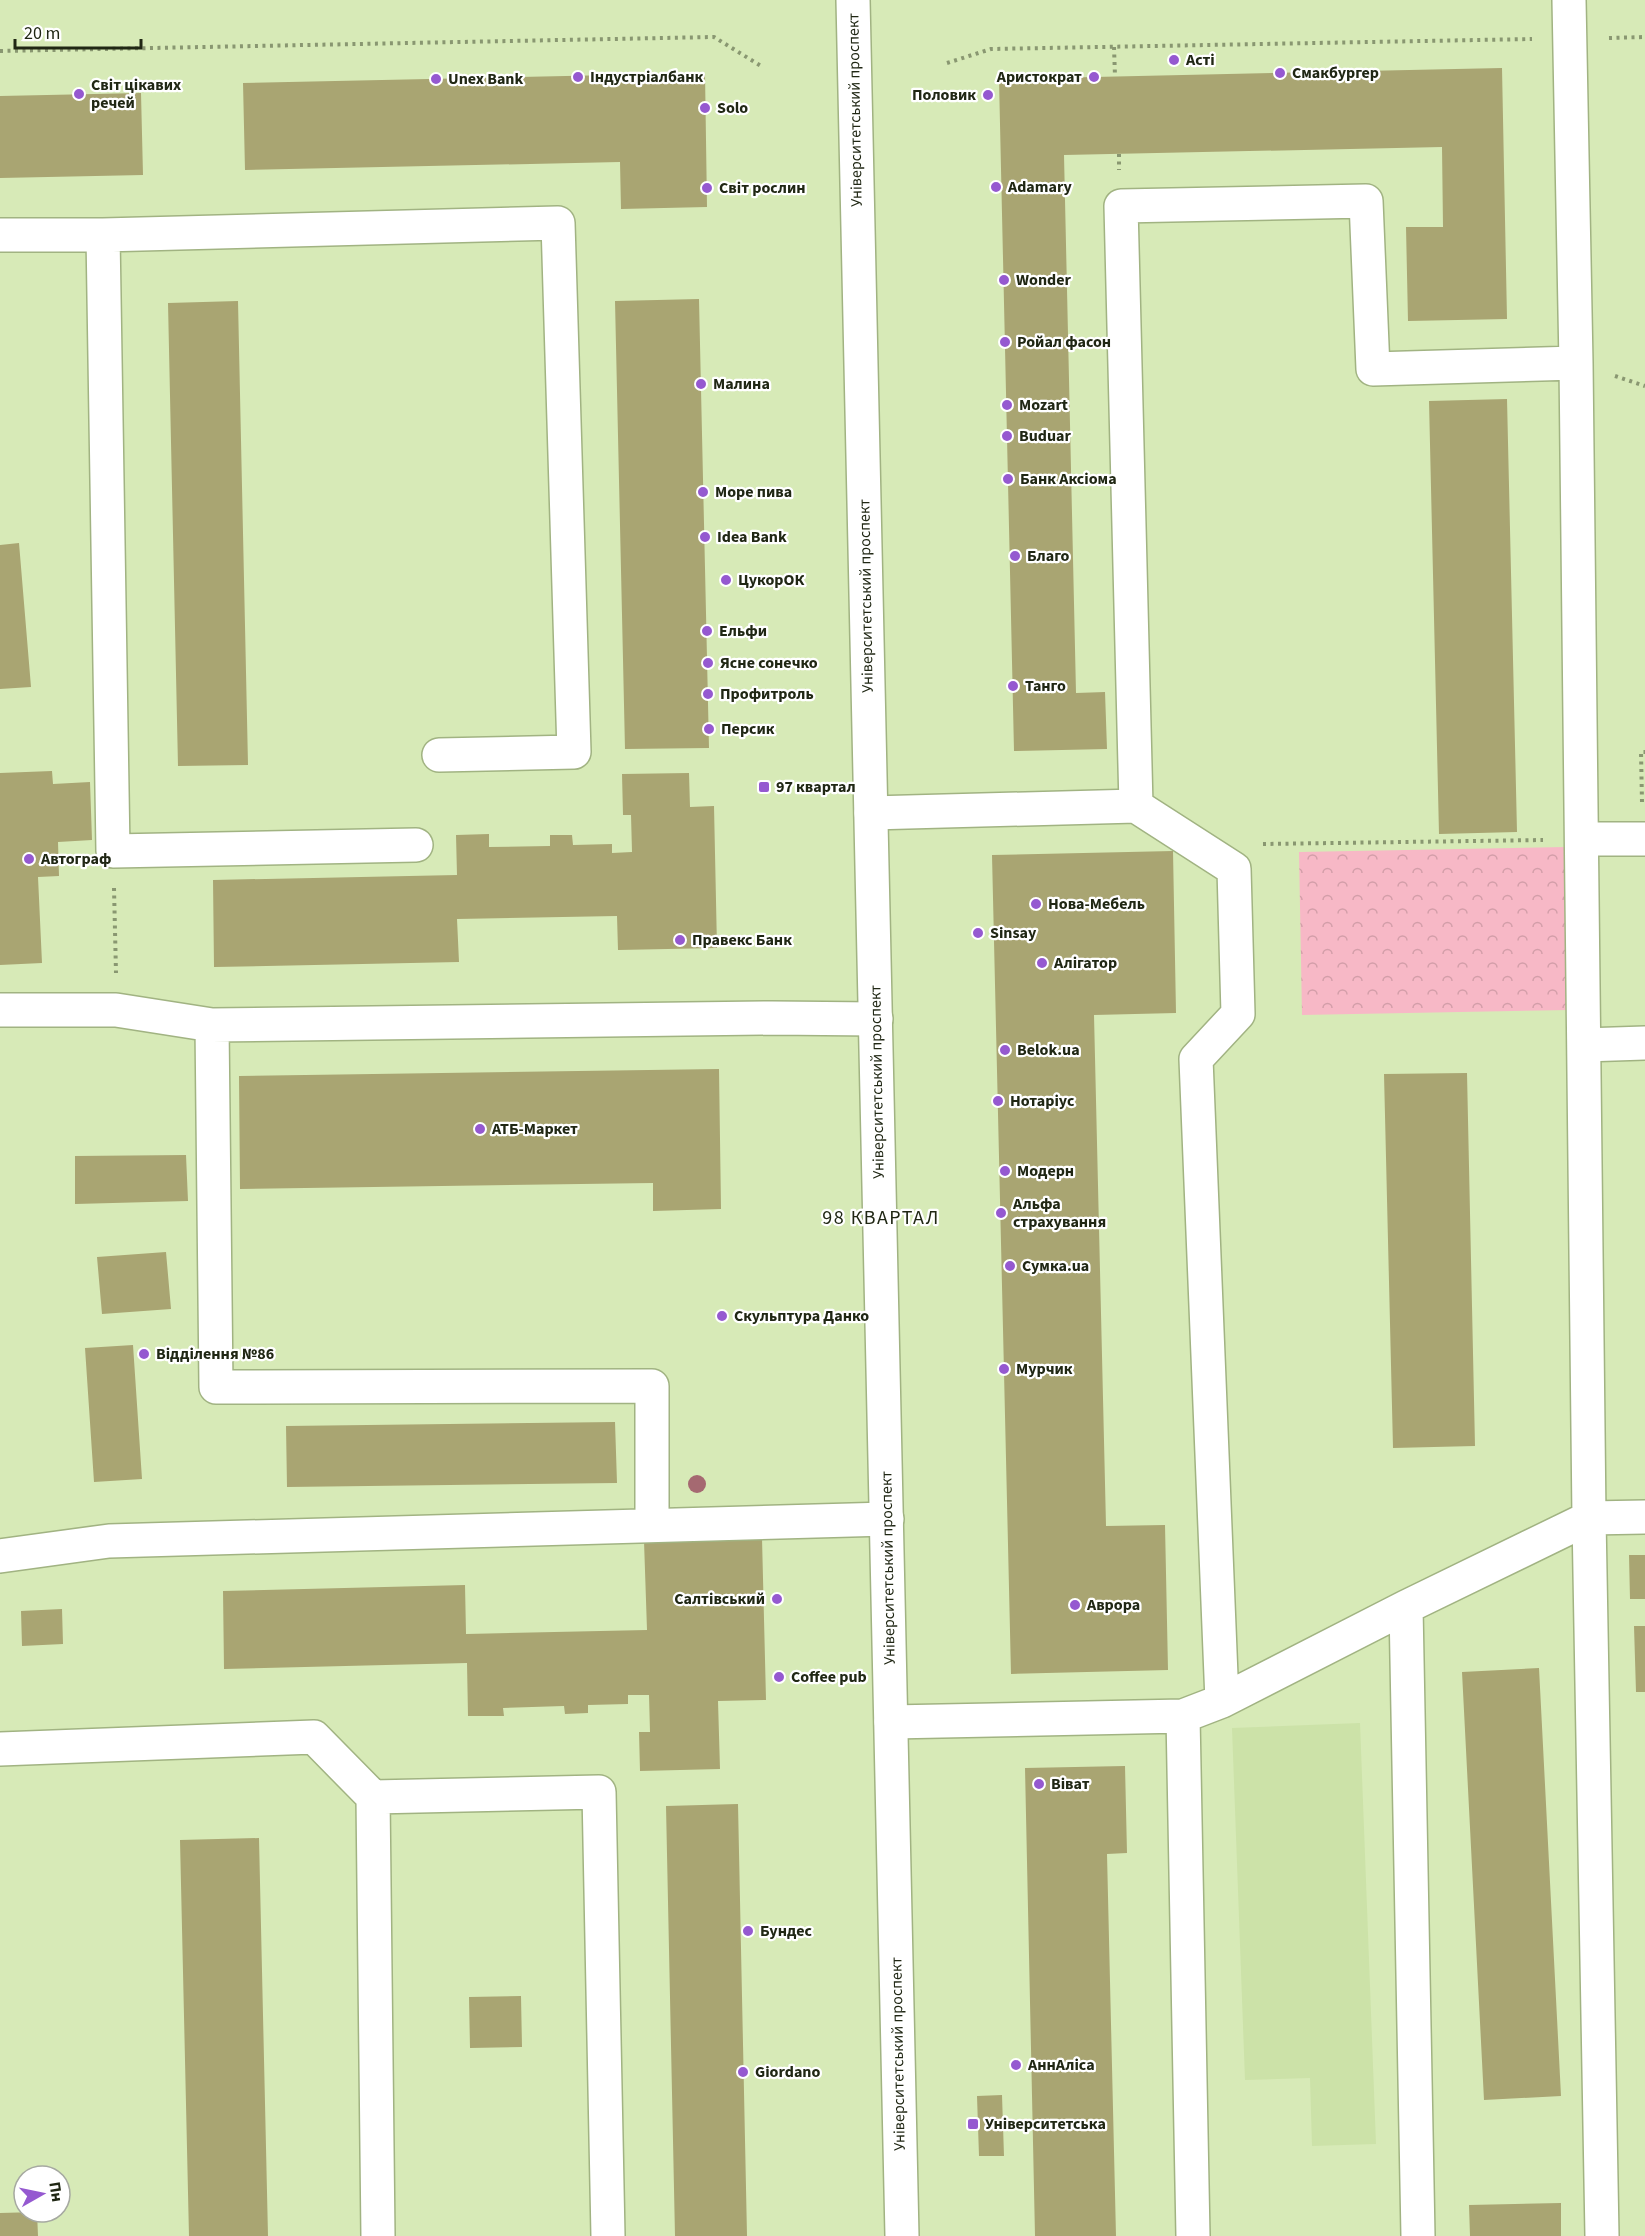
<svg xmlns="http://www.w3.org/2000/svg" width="1645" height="2236" font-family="'Source Sans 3',sans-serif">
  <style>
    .built { fill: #cce2a8 }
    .park { fill: url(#park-crowns) }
    .building { fill: #a9a572 }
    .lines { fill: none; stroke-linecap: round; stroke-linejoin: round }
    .minor-casing { stroke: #a1b382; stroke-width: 36 }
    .major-casing { stroke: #a1b382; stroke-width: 36 }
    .path { stroke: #899771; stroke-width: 4; stroke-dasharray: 3 4.5; stroke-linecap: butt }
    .minor { stroke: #fff; stroke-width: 33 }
    .major { stroke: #fff; stroke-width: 33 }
    .tree { fill: #a56971 }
    .poi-dot { fill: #9559d0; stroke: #fff; stroke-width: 2 }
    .labels { text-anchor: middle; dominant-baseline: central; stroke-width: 4.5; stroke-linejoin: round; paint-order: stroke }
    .poi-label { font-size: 16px; font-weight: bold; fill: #202714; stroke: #fff; text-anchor: start }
    .street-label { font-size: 16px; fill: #202714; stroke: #fff }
    .quarter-label { font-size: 20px; letter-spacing: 1.5px; fill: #202714; stroke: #fff }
  </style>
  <defs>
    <pattern id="park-crowns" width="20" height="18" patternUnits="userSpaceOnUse" patternTransform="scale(1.5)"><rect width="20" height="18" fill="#f7b8c6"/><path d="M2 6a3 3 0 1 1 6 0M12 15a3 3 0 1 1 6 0" fill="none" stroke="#d39ea9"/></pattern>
  </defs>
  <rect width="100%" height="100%" fill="#d7eab7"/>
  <!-- built -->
  <path class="built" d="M 1360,1723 L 1376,2144 L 1312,2146 L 1310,2078 L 1245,2080 L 1232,1728 Z"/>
  <!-- park -->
  <path class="park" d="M 1566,847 L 1570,1010 L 1302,1015 L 1299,852 Z"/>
  <!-- building -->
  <path class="building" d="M 1502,68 L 1507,319 L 1408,321 L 1406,227 L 1443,227 L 1442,147 L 1064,155 L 1076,693 L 1105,692 L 1107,749 L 1014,751 L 999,79 Z
    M 705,73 L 707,207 L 621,209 L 620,162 L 245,170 L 243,83 Z
    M 141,93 L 143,175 L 0,178 L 0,96 Z
    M 699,299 L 709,748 L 625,749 L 615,301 Z
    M 238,301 L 248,765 L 178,766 L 168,303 Z
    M 1507,399 L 1517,832 L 1439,834 L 1429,401 Z
    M 19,543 L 31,687 L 0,689 L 0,545 Z
    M 52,771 L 53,784 L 90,782 L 92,840 L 58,842 L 59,876 L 38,877 L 42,963 L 0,965 L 0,773 Z
    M 689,773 L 690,807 L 714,806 L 717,948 L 618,950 L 617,916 L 457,919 L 459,962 L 214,967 L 213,880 L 457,875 L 456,835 L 489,834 L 489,847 L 550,846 L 550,835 L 572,835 L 573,845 L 612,844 L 612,853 L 632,852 L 631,815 L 623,815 L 622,774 Z
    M 1173,851 L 1176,1013 L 1094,1015 L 1106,1526 L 1165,1525 L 1168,1670 L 1011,1674 L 992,855 Z
    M 719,1069 L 721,1209 L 653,1211 L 653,1183 L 240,1189 L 239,1076 Z
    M 1467,1073 L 1475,1446 L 1393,1448 L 1384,1074 Z
    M 186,1155 L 188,1201 L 75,1204 L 75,1156 Z
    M 166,1252 L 171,1309 L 102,1314 L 97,1257 Z
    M 133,1345 L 142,1479 L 94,1482 L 85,1348 Z
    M 615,1422 L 617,1483 L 287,1487 L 286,1426 Z
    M 762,1538 L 766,1700 L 718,1701 L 720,1769 L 640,1771 L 639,1732 L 650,1732 L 649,1695 L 628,1695 L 628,1704 L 588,1705 L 588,1713 L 565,1714 L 564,1706 L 503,1708 L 504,1716 L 468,1716 L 467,1663 L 224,1669 L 223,1591 L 465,1585 L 466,1634 L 647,1630 L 644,1541 Z
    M 1629,1555 L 1645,1555 L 1645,1599 L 1630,1599 Z
    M 62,1609 L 63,1644 L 22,1646 L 21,1611 Z
    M 1634,1626 L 1645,1626 L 1645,1692 L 1636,1692 Z
    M 1539,1668 L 1561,2096 L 1484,2100 L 1462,1672 Z
    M 1125,1766 L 1127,1853 L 1107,1854 L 1116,2236 L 1035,2236 L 1025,1768 Z
    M 738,1804 L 747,2236 L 675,2236 L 666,1806 Z
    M 259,1838 L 268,2236 L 189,2236 L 180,1840 Z
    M 521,1996 L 522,2047 L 470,2048 L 469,1997 Z
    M 1002,2095 L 1004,2156 L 979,2156 L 977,2096 Z
    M 1561,2203 L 1561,2236 L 1470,2236 L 1469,2205 Z
    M 37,2212 L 38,2236 L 0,2236 L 0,2213 Z"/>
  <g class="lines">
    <!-- minor casing -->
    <g class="minor-casing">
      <path id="minor" d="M 1569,0 L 1576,363 L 1589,1518 L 1602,2236
        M 0,235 L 103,235 L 558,223 L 574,752 L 439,755
        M 103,235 L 113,851 L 416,845
        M 1136,806 L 1234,869 L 1238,1014 L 1196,1059 L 1222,1701
        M 871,813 L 1136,806 L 1121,206 L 1366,201 L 1373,369 L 1576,363
        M 1582,839 L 1645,839
        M 0,1010 L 116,1010 L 212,1025 L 772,1018 L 876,1019
        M 212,1025 L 216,1387 L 652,1386 L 652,1525
        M 1584,1045 L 1645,1043
        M 0,1556 L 109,1541 L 887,1519
        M 1406,1607 L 1418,2236
        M 1183,1716 L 1193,2236
        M 891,1722 L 1183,1716 L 1222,1701 L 1406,1607 L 1589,1518 L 1645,1517
        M 0,1749 L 314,1737 L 373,1797 L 378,2236
        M 373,1797 L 599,1792 L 608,2236"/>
    </g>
    <!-- major casing -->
    <g class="major-casing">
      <path id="major" d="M 853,0 L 902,2236"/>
    </g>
    <!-- path -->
    <path class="path" d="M 1609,38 L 1645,37
      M 1114,47 L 1115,76
      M 0,51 L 714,37 L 761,66
      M 947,63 L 991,49 L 1532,39
      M 1119,154 L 1119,170
      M 1615,376 L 1645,386
      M 1642,802 L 1641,752 L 1645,752
      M 1263,844 L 1543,840
      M 114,888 L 116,973"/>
    <!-- minor -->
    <use href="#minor" class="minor"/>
    <!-- major -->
    <use href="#major" class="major"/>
  </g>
  <!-- trees -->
  <circle class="tree" cx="697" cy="1484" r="9"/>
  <!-- markers -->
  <g class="poi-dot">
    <circle cx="1174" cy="60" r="6"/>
    <circle cx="1280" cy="73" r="6"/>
    <circle cx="578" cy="77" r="6"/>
    <circle cx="1094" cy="77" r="6"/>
    <circle cx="436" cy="79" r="6"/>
    <circle cx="79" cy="94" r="6"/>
    <circle cx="988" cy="95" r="6"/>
    <circle cx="705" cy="108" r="6"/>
    <circle cx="996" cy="187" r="6"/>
    <circle cx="707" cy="188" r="6"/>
    <circle cx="1004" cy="280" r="6"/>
    <circle cx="1005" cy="342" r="6"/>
    <circle cx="701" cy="384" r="6"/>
    <circle cx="1007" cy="405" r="6"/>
    <circle cx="1007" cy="436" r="6"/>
    <circle cx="1008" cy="479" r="6"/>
    <circle cx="703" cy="492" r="6"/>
    <circle cx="705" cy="537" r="6"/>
    <circle cx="1015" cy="556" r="6"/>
    <circle cx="726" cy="580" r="6"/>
    <circle cx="707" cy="631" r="6"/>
    <circle cx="708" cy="663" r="6"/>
    <circle cx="1013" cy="686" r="6"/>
    <circle cx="708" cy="694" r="6"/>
    <circle cx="709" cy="729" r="6"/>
    <rect x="758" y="781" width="12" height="12" rx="3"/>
    <circle cx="29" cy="859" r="6"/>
    <circle cx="1036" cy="904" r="6"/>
    <circle cx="978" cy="933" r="6"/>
    <circle cx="680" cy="940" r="6"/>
    <circle cx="1042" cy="963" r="6"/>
    <circle cx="1005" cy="1050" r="6"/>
    <circle cx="998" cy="1101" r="6"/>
    <circle cx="480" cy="1129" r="6"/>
    <circle cx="1005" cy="1171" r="6"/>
    <circle cx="1001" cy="1213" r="6"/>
    <circle cx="1010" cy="1266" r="6"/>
    <circle cx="722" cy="1316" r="6"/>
    <circle cx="144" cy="1354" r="6"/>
    <circle cx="1004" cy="1369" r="6"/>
    <circle cx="777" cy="1599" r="6"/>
    <circle cx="1075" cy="1605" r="6"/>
    <circle cx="779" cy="1677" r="6"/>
    <circle cx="1039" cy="1784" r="6"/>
    <circle cx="748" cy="1931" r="6"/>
    <circle cx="1016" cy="2065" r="6"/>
    <circle cx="743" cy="2072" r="6"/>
    <rect x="967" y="2118" width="12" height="12" rx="3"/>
  </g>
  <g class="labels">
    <!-- poi labels -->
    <g class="poi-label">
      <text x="1186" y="60">Асті</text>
      <text x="1292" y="73">Смакбургер</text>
      <text x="590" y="77">Індустріалбанк</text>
      <text x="1082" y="77" text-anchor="end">Аристократ</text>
      <text x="448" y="79">Unex Bank</text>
      <text x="91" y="85">Світ цікавих<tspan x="91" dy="18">речей</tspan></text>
      <text x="976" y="95" text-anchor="end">Половик</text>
      <text x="717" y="108">Solo</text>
      <text x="1008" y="187">Adamary</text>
      <text x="719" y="188">Світ рослин</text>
      <text x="1016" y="280">Wonder</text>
      <text x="1017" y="342">Ройал фасон</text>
      <text x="713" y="384">Малина</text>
      <text x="1019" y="405">Mozart</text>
      <text x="1019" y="436">Buduar</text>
      <text x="1020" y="479">Банк Аксіома</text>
      <text x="715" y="492">Море пива</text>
      <text x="717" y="537">Idea Bank</text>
      <text x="1027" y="556">Благо</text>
      <text x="738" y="580">ЦукорОК</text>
      <text x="719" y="631">Ельфи</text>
      <text x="720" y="663">Ясне сонечко</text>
      <text x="1025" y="686">Танго</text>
      <text x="720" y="694">Профитроль</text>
      <text x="721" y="729">Персик</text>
      <text x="776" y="787">97 квартал</text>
      <text x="41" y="859">Автограф</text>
      <text x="1048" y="904">Нова-Мебель</text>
      <text x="990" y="933">Sinsay</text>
      <text x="692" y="940">Правекс Банк</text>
      <text x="1054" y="963">Алігатор</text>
      <text x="1017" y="1050">Belok.ua</text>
      <text x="1010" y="1101">Нотаріус</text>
      <text x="492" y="1129">АТБ-Маркет</text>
      <text x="1017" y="1171">Модерн</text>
      <text x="1013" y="1204">Альфа<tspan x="1013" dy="18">страхування</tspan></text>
      <text x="1022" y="1266">Сумка.ua</text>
      <text x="734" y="1316">Скульптура Данко</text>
      <text x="156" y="1354">Відділення №86</text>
      <text x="1016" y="1369">Мурчик</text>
      <text x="765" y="1599" text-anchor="end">Салтівський</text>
      <text x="1087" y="1605">Аврора</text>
      <text x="791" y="1677">Coffee pub</text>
      <text x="1051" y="1784">Віват</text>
      <text x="760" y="1931">Бундес</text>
      <text x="1028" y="2065">АннАліса</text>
      <text x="755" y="2072">Giordano</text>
      <text x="985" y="2124">Університетська</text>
    </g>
    <!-- street labels -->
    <g class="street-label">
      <text transform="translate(855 110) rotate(-91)">Університетський проспект</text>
      <text transform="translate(866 596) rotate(-91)">Університетський проспект</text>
      <text transform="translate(877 1082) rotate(-91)">Університетський проспект</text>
      <text transform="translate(888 1568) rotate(-91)">Університетський проспект</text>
      <text transform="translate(898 2054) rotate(-91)">Університетський проспект</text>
    </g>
    <!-- quarter labels -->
    <g class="quarter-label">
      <text x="881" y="1218">98 КВАРТАЛ</text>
    </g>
  </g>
  <!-- north arrow -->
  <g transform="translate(42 2194) rotate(81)"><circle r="28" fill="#ffffff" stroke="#a6a9a1" stroke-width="1.5"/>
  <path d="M0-4.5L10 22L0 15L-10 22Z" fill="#9559d0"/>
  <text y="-9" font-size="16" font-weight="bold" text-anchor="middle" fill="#202714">Пн</text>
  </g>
  <!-- scale -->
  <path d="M15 39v9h126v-9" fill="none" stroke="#202714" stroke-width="3"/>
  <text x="24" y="39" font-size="18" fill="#202714" stroke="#ffffff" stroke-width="4.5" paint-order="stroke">20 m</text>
</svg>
